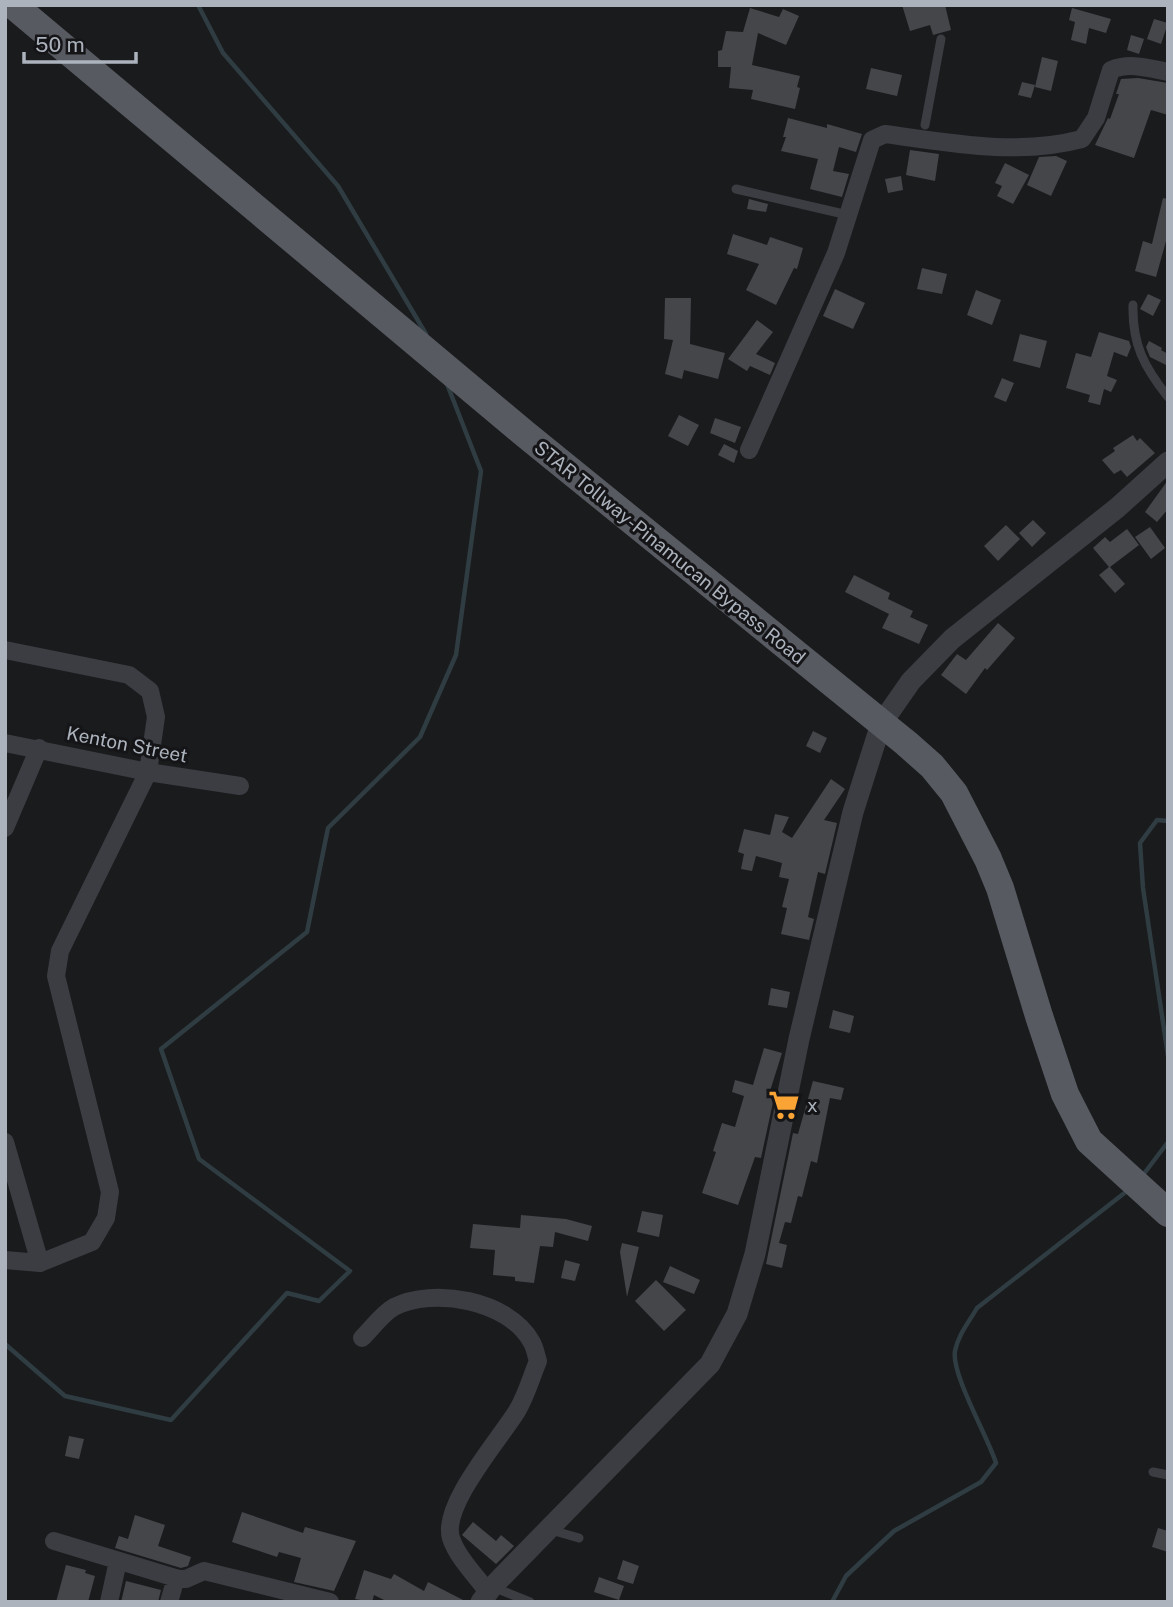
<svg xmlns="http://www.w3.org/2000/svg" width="1173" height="1607" font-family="'Public Sans',sans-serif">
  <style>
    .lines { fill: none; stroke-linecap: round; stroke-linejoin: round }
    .stream { stroke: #2f3c42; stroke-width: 4.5 }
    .building { fill: #44464a }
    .service { stroke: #3b3d42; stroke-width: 9 }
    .minor { stroke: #3b3d42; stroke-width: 18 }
    .tertiary { stroke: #3b3d42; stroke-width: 21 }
    .primary { stroke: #575a61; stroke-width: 28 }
    .labels { text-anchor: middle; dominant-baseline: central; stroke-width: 6; stroke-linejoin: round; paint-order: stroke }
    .street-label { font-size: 19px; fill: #acb3bd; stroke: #151518 }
    .poi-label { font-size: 19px; fill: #acb3bd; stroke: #151518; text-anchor: start }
  </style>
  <rect width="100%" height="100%" fill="#1a1b1d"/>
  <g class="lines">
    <!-- stream -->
    <path class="stream" d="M 198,5 L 223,53 L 338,186 L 426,334
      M 1168,821 L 1157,820 L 1140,843 L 1143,888 L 1168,1056
      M 1143,1175 L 1168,1142
      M 5,1344 L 65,1396 L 171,1420 L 287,1293 L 319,1301 L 350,1271 L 199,1159 L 161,1049 L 307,932 L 328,828 L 420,737 L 456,655 L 481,471 L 447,384
      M 832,1602 L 846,1576 L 894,1531 L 981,1482 L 996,1463 C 988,1437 951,1374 955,1351 C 958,1335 969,1322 977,1308 L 1127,1191"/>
  </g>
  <!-- building -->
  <path class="building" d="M 902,5 L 945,5 L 951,30 L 933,35 L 930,25 L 910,31 Z
    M 750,8 L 779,17 L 783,9 L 799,16 L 786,45 L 758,33 L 752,65 L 800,76 L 797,87 L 800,88 L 795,109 L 751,99 L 753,90 L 729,88 L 731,67 L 718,67 L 718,51 L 722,50 L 726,31 L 743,32 Z
    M 1072,8 L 1111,19 L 1106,33 L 1089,28 L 1086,44 L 1071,40 L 1075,22 L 1069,20 Z
    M 1154,19 L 1168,23 L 1161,44 L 1147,39 Z
    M 1131,35 L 1144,39 L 1139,54 L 1127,50 Z
    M 1042,57 L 1058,61 L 1051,91 L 1035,87 Z
    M 871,68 L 902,75 L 897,96 L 866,89 Z
    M 1138,78 L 1168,83 L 1168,115 L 1151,110 L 1134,158 L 1095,145 L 1108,118 L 1110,119 L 1119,94 L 1116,94 L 1121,79 Z
    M 1022,82 L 1035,85 L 1031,98 L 1018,95 Z
    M 788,118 L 827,128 L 827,124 L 862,134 L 856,152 L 839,147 L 833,171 L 849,174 L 842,197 L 810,189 L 818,159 L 781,151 L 786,137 L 783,137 Z
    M 910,150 L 939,154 L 935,181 L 906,175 Z
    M 1056,156 L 1067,161 L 1051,196 L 1027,185 L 1039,157 Z
    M 1005,163 L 1029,175 L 1013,204 L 997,196 L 1002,186 L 995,183 Z
    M 901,176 L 903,190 L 888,193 L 885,179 Z
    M 1163,198 L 1168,199 L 1168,234 L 1156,277 L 1135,271 L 1143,241 L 1152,244 Z
    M 749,199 L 768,204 L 766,212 L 747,209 Z
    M 733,234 L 767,245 L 770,237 L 803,248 L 797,269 L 794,268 L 776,305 L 746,290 L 759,264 L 727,254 Z
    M 922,268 L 947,274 L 942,294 L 917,289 Z
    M 835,289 L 865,303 L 853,329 L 823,316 Z
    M 976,290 L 1001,300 L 992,325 L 967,315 Z
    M 1148,294 L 1161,300 L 1153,316 L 1140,309 Z
    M 665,298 L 691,298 L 690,344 L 725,353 L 718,379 L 684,370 L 682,379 L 665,374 L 673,340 L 664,339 Z
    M 757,320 L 773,332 L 756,354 L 775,363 L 770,375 L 750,366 L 747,371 L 728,359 Z
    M 1099,332 L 1129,341 L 1131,347 L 1127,357 L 1114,352 L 1107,376 L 1117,380 L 1111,392 L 1104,389 L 1100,405 L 1088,402 L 1090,395 L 1066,388 L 1076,353 L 1091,357 Z
    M 1020,334 L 1047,341 L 1040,368 L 1013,361 Z
    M 1149,341 L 1162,348 L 1161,350 L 1168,354 L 1168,366 L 1150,357 L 1146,347 Z
    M 1002,378 L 1014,383 L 1006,402 L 994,397 Z
    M 679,415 L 699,425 L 688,446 L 668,436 Z
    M 715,418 L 741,427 L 735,443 L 710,433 Z
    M 1133,435 L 1137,441 L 1140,438 L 1155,453 L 1127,477 L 1121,470 L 1114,474 L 1102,460 L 1115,451 L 1113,448 Z
    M 724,444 L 738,451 L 734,463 L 718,455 Z
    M 1168,480 L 1168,509 L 1157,522 L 1145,512 Z
    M 1033,520 L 1046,533 L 1032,547 L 1019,533 Z
    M 1006,525 L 1020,539 L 998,561 L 984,546 Z
    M 1150,527 L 1165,548 L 1151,559 L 1135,537 Z
    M 1127,529 L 1139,545 L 1110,567 L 1125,584 L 1115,593 L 1099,575 L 1109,567 L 1093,548 L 1105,537 L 1110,542 Z
    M 854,575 L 890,593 L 888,599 L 913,611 L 910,617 L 928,625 L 919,644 L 882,628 L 889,614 L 845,592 Z
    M 998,623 L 1015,638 L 987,670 L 985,668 L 966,694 L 941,675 L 957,654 L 966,660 Z
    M 813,731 L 827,738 L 820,753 L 806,746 Z
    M 831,779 L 845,789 L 824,820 L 837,823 L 825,874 L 818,872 L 808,917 L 814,919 L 809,940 L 781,934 L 787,908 L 782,907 L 789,879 L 779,877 L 782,863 L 756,856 L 752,871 L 741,869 L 744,854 L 738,852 L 744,829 L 770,835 L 775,814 L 789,817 L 782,832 L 792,838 Z
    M 771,988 L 790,992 L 787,1008 L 768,1005 Z
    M 833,1010 L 854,1016 L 850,1033 L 829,1028 Z
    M 764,1048 L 782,1053 L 770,1091 L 775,1093 L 761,1158 L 755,1157 L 738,1205 L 702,1193 L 716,1152 L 713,1151 L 722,1123 L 735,1127 L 744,1096 L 732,1092 L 735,1080 L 753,1085 Z
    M 813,1081 L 844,1088 L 841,1100 L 830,1098 L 817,1163 L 811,1161 L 802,1197 L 798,1196 L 791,1223 L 785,1222 L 779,1243 L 787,1245 L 782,1268 L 766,1264 L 793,1133 L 798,1134 Z
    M 642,1211 L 663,1215 L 659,1237 L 637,1232 Z
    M 521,1215 L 566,1219 L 592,1226 L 588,1241 L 555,1232 L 553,1247 L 540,1246 L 534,1283 L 515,1281 L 515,1277 L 493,1275 L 495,1250 L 470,1248 L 473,1224 L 520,1228 Z
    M 622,1243 L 639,1247 L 627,1297 L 620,1252 Z
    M 565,1260 L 580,1264 L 575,1281 L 561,1278 Z
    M 670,1266 L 700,1280 L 694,1294 L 663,1282 Z
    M 656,1280 L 686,1310 L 664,1331 L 635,1301 Z
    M 69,1436 L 84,1439 L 79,1459 L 65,1456 Z
    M 242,1512 L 303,1533 L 305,1527 L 356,1541 L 334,1591 L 294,1582 L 301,1558 L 279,1552 L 277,1557 L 232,1542 Z
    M 135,1515 L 165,1525 L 158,1546 L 191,1557 L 188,1566 L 181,1568 L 115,1548 L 119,1536 L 128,1539 Z
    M 473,1522 L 496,1541 L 501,1535 L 514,1546 L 496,1564 L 462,1535 Z
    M 1158,1528 L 1168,1531 L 1168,1552 L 1152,1547 Z
    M 623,1560 L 639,1566 L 633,1584 L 617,1579 Z
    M 66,1565 L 86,1570 L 85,1573 L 95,1576 L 88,1602 L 56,1602 Z
    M 364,1570 L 391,1579 L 394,1574 L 424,1591 L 428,1582 L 467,1602 L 388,1602 L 374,1595 L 372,1602 L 355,1599 Z
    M 599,1577 L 624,1586 L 619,1600 L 594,1592 Z
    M 126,1581 L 161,1590 L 158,1602 L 121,1602 Z"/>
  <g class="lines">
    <!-- service -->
    <path class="service" d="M 925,125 L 941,39
      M 736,189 L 848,215
      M 1133,305 C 1132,344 1144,367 1168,397
      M 1153,1472 L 1168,1475
      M 551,1530 L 579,1538
      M 493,1587 L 530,1602"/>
    <!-- minor -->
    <path class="minor" d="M 749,450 L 836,253 L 872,140 L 885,134 C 951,143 1018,156 1082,139 L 1096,118 L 1111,70 C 1130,62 1148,68 1168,72
      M 5,650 L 129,675 L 150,691 L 156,717 L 148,772 L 60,951 L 56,976 L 110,1192 L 106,1218 L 92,1242 L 40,1263 L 5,1260
      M 5,743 L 148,772 L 240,786
      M 5,828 L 39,748
      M 5,1142 L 40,1263
      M 362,1338 C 372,1328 382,1314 394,1307 C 433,1287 508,1300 531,1341 C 535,1347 536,1355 538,1361 C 531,1378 526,1396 517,1411 C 499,1440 441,1506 451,1538 C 457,1557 476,1576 488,1592
      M 54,1541 L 179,1579 L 186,1579 L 204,1571 L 330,1602
      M 109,1602 L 118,1561
      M 169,1602 L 176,1578"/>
    <!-- tertiary -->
    <path class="tertiary" d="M 481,1602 L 492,1587 L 710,1364 L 737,1314 L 755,1254 L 799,1039 L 853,812 L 881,724 L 911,681 L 952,639 L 1117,508 L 1168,462"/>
    <!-- primary -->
    <path class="primary" d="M 13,5 L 525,434 L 906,743 L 932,766 L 954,793 L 988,859 L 1000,888 L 1039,1016 L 1065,1094 L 1089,1141 L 1168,1213"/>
  </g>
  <!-- icons -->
  <defs>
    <g id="supermarket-bare" transform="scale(2.415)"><path d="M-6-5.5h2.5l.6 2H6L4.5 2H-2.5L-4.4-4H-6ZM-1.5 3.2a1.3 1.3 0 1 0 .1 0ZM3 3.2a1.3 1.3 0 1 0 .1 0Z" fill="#faa435" stroke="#151518" stroke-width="2.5" paint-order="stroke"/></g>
  </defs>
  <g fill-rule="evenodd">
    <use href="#supermarket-bare" x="784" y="1105"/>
  </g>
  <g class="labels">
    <!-- street labels -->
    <g class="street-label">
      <text transform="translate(670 552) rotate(39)">STAR Tollway-Pinamucan Bypass Road</text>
      <text transform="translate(127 744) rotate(11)">Kenton Street</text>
    </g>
    <!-- poi labels -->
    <g class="poi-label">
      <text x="807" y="1105">x</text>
    </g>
  </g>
  <!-- border -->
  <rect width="1173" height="1607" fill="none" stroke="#acb3bd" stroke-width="14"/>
  <!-- scale -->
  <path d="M24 52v10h112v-10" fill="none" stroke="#acb3bd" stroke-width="3.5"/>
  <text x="35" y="52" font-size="21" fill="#acb3bd" stroke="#151518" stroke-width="5" paint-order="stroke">50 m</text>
</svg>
